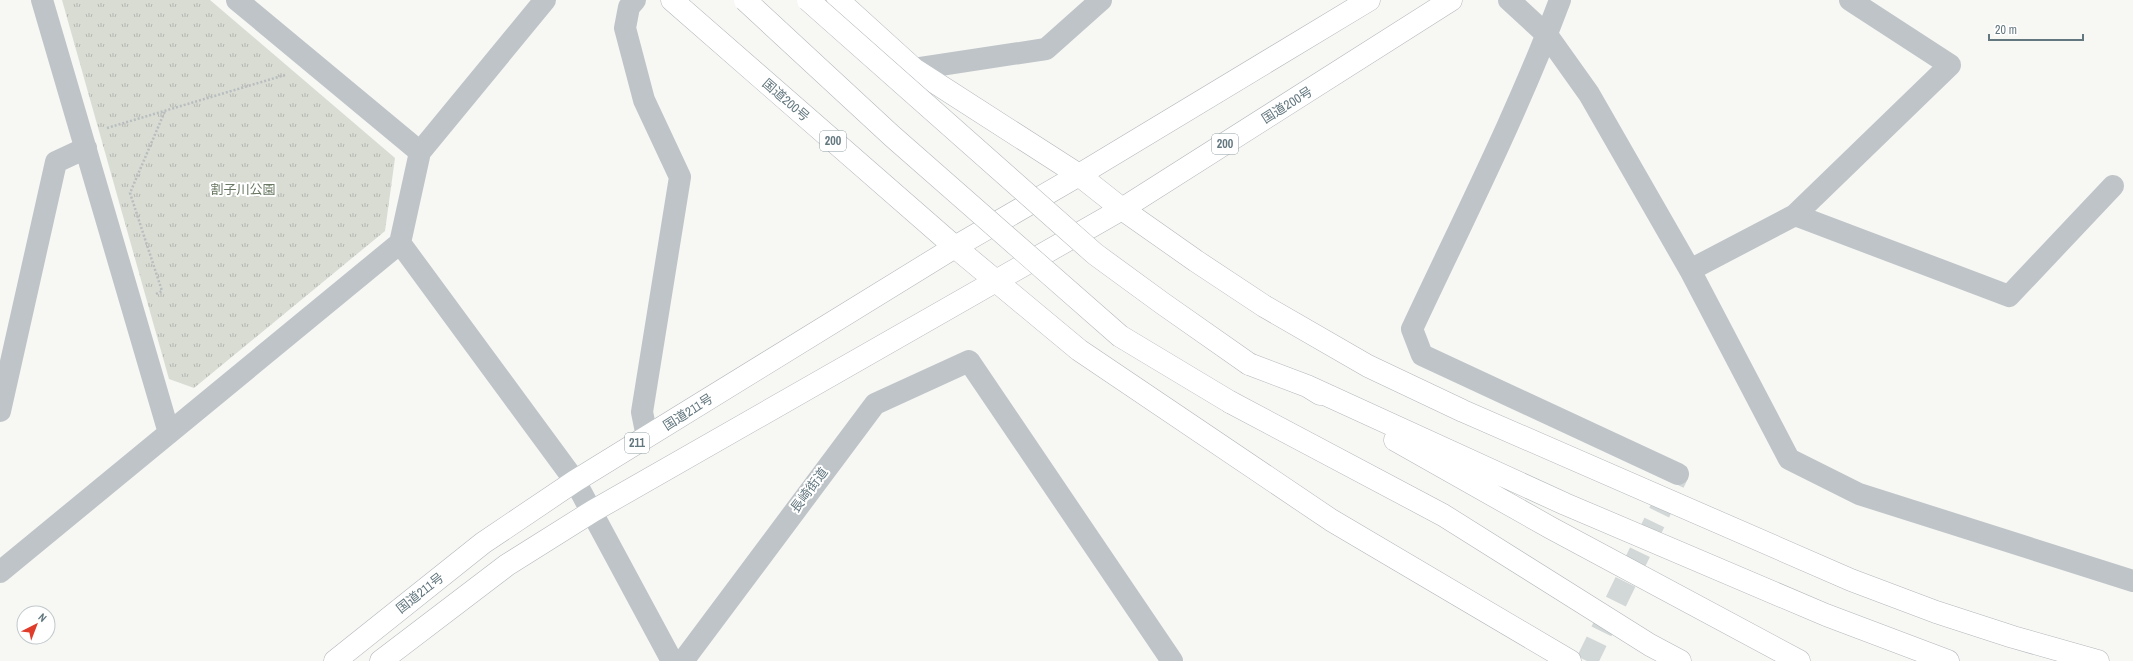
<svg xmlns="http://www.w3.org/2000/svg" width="2133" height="661" font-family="'Archivo Narrow','Noto Sans JP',sans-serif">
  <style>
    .park { fill: url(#park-tufts) }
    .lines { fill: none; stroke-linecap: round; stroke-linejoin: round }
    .minor-tunnel { stroke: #d2d7d7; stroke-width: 22; stroke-dasharray: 22 11; stroke-linecap: butt }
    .highway-casing { stroke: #b2b7ba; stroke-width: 23 }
    .path { stroke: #b9bdbf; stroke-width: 2.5; stroke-dasharray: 2 2; stroke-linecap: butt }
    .minor { stroke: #bec4c7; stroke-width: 22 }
    .highway { stroke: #fff; stroke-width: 22 }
    .highway-bridge-casing { stroke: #b2b7ba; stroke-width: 23; stroke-linecap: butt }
    .highway-bridge { stroke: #fff; stroke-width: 22 }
    .labels { text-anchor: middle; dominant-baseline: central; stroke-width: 4; stroke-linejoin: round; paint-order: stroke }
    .shield { fill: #fff; stroke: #92a0a5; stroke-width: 1 }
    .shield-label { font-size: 12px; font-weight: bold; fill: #63777f }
    .street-label { font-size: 13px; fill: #63777f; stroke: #fff }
    .park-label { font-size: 13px; fill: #687761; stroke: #fff }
  </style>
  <defs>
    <pattern id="park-tufts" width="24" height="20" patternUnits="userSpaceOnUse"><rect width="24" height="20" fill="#d8dcd3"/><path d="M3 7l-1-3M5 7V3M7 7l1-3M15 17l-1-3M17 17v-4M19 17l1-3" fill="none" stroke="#b3b7b0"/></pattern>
  </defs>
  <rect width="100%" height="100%" fill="#f7f7f4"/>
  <!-- park -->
  <path class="park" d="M 62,0 L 210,0 L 395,158 L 385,231 L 194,388 L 169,379 Z"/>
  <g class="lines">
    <!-- minor-tunnel -->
    <path class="minor-tunnel" d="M 1587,661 L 1678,474"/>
    <!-- highway casing -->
    <g class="highway-casing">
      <path id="highway" d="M 672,0 L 955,247 L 1079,350 L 1331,520 L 1570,661
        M 838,0 L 914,69 L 1079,175 L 1122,209 L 1196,261 L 1264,306 L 1368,366 L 1463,411 L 1851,580 L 1936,612 L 2013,637 L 2098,661
        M 1249,364 L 1307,386 L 1320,394
        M 1307,386 L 1565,504 L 1826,615 L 1948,661
        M 1230,402 L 1443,515 L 1650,645 L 1680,661
        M 1395,440 L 1551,528 L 1799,661
        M 335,661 L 483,543 L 575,481 L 955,247 L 1079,175 L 1369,0
        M 381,661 L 507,565 L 593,511 L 1122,209 L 1451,0"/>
    </g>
    <!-- path -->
    <path class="path" d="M 107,128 L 285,75
      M 156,294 L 162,291 L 130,193 L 165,111"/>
    <!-- minor -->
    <path class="minor" d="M 42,0 L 169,433
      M 237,0 L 420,152 L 400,243 L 575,481 L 672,661
      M 635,0 L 629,7 L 625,28 L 644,100 L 680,177 L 642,412 L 647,437
      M 1509,0 L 1547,35 L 1589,94 L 1690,270 L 1789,459 L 1859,494 L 2133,581
      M 1560,0 C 1518,112 1463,220 1412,329 L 1422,355 L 1678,474
      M 914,69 L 1046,49 L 1101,0
      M 420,152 L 545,0
      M 1795,215 L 1950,65 L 1850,0
      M 1690,270 L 1795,215 L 2009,296 L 2113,186
      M 0,411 L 56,162 L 86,148
      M 0,572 L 400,243
      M 683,661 L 875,404 L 969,361 L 1172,661"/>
    <!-- highway -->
    <use href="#highway" class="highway"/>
    <!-- highway-bridge casing -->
    <g class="highway-bridge-casing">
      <path id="highway-bridge" d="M 745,0 L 892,136 L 1120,336 L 1230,402
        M 808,0 L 1095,254 L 1162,303 L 1249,364"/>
    </g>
    <!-- highway-bridge -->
    <use href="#highway-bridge" class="highway-bridge"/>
  </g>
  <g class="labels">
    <!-- shield labels -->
    <g class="shield">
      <rect x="820" y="131" width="26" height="20" rx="3"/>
      <rect x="1212" y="134" width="26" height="20" rx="3"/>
      <rect x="625" y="433" width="24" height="20" rx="3"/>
    </g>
    <g class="shield-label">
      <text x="833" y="141">200</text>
      <text x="1225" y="144">200</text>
      <text x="637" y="443">211</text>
    </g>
    <!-- street labels -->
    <g class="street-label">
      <text transform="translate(786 100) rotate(41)">国道200号</text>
      <text transform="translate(1287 105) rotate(-32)">国道200号</text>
      <text transform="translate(688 412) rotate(-32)">国道211号</text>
      <text transform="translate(809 490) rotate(-53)">長崎街道</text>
      <text transform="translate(420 593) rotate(-38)">国道211号</text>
    </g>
    <!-- park labels -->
    <g class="park-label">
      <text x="243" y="189">割子川公園</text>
    </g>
  </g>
  <!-- north arrow -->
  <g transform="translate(36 625) rotate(42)"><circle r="19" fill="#ffffff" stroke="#c1c9cc"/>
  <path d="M0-3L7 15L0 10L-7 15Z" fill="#df3c2c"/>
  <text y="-6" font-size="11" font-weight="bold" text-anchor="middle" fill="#63777f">N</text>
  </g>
  <!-- scale -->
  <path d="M1989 34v6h94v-6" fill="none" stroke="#63777f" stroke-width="2"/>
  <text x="1995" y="34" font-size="12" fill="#63777f" stroke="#ffffff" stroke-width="3" paint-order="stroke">20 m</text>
</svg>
